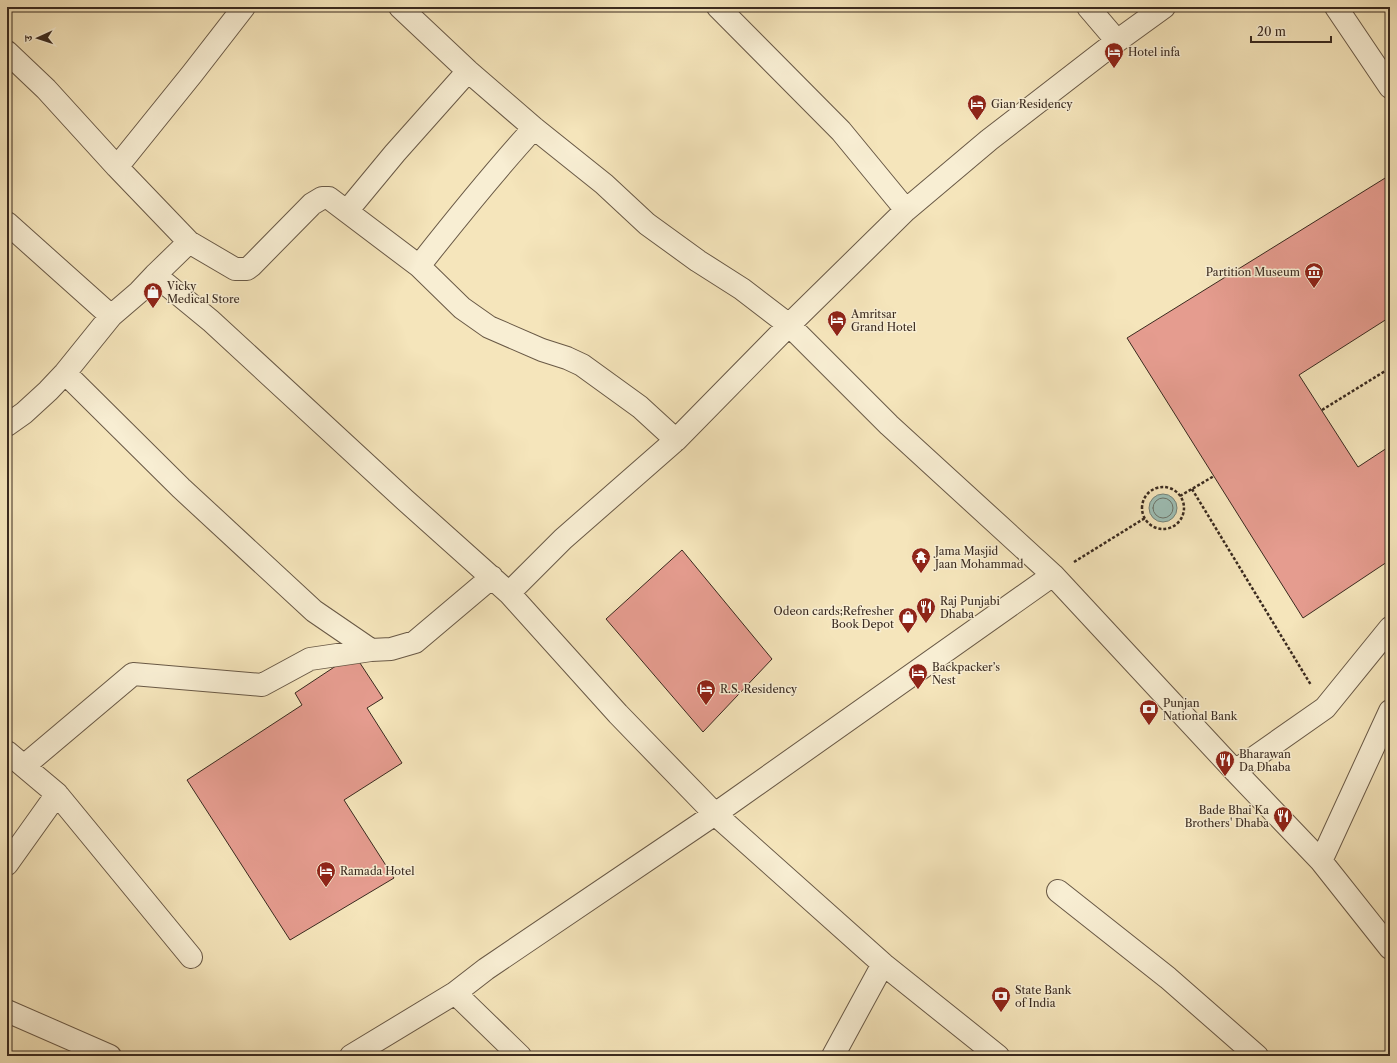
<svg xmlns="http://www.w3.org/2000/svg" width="1397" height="1063" font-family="'Libre Caslon Text','Noto Serif Devanagari',serif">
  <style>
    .water { fill: #9dbeb5; stroke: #758379 }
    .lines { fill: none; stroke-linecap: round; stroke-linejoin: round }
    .shore { stroke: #6c746a; stroke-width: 1 }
    .building { fill: #e59c8f; stroke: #3a2a1f }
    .minor-casing { stroke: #695946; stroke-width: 24 }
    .path { stroke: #3a2a1f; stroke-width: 2.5; stroke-dasharray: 3 2; stroke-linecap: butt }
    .minor { stroke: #f8eed3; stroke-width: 22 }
    .labels { text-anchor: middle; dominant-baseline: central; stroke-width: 3; stroke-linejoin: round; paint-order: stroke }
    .poi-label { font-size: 11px; fill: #3a2a1f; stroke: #f8eed3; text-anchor: start }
  </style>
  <rect width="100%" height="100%" fill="#f5e5bb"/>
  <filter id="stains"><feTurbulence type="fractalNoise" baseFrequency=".005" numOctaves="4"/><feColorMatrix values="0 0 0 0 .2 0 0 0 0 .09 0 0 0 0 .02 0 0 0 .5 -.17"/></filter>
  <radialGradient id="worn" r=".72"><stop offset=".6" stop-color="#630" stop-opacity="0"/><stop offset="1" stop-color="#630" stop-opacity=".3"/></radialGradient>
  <!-- water -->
  <path class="water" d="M1149 508a14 14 0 1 1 28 0a14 14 0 1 1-28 0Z"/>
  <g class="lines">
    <!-- shore -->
    <path class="shore" d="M1153 508a10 10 0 1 1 20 0a10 10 0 1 1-20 0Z"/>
  </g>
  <!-- building -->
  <path class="building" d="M 1390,175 L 1390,317 L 1299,375 L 1358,467 L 1390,446 L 1390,560 L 1303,618 L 1127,338 Z
    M 682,550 L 772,659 L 703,732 L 606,619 Z
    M 354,654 L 383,698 L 367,708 L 402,763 L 344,800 L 394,878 L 290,940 L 187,780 L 302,705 L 295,693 Z"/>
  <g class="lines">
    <!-- minor casing -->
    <g class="minor-casing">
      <path id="minor" d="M 400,7 L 468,71 L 534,128 L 604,184 L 647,224 L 698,261 L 742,289 L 789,325 L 889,425 L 1053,575 L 1235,771 L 1321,861 L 1390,948
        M 718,7 L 841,131 L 906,210
        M 1088,7 L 1117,41
        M 1336,7 L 1390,87
        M 7,52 L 46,89 L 117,167 L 189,242 L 235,269 L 247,269 L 251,266 L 312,204 L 322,198 L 329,198 L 419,266 L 462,308 L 489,327 L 542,350 L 567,358 L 582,365 L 640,407 L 676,440
        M 117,167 L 192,74 L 244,7
        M 347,211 L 395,153 L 468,71
        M 7,223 L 111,316
        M 419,266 C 456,219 493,173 534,128
        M 155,275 L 211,321 L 405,500 L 509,593 L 618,714 L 715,814 L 883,964 L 998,1056
        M 65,373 L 181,488 L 314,611 L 371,650 L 391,649 L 415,642 L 492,577
        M 7,425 L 24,413 L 48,391 L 65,373 L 111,316 L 139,292 L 155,275 L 189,242
        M 509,593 L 563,539 L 676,440 L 789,325 L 906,210 L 989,140 L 1117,41 L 1164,7
        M 7,752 L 57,794 L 191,957
        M 24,766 L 133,674 L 262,685 L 310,659 L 371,650
        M 1235,771 L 1325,708 L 1390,628
        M 1321,861 L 1390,711
        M 7,864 L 57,794
        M 1058,891 L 1168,978 L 1257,1056
        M 455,993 L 520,1056
        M 7,1011 L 110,1056
        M 351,1056 L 455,993 L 486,969 L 715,814 L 1053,575
        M 833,1056 L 883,964"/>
    </g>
    <!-- path -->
    <path class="path" d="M 1322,410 L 1390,368
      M1142 508a21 21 0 1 1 42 0a21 21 0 1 1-42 0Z
      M 1192,489 L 1311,685
      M 1180,496 L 1214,476
      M 1074,562 L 1145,518"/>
    <!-- minor -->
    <use href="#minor" class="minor"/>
  </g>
  <!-- icons -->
  <defs>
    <g id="hotel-pin" transform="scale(1)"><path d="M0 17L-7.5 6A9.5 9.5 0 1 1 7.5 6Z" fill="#8f2418" stroke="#f8eed3"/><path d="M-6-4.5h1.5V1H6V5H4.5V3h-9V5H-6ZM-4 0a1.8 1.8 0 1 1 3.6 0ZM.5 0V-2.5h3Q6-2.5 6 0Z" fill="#fff"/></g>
    <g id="museum-pin" transform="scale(1)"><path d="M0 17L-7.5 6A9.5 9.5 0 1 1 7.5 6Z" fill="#8f2418" stroke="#f8eed3"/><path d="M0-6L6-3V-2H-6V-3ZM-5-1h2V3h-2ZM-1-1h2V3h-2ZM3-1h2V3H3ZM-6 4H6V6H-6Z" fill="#fff"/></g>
    <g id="shop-pin" transform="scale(1)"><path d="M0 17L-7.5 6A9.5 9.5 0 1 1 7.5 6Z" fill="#8f2418" stroke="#f8eed3"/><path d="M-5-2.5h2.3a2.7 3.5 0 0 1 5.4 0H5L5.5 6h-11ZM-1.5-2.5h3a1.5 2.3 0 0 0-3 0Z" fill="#fff"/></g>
    <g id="temple-pin" transform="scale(1)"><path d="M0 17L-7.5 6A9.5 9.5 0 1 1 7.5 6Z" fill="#8f2418" stroke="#f8eed3"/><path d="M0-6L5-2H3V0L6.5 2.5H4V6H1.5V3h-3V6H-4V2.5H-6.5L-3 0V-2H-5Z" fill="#fff"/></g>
    <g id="restaurant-pin" transform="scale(1)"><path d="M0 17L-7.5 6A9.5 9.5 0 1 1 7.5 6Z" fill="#8f2418" stroke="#f8eed3"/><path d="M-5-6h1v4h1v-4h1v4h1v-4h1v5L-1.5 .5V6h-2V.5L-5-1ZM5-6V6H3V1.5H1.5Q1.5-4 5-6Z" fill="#fff"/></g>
    <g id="bank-pin" transform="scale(1)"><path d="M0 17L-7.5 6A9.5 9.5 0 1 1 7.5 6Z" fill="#8f2418" stroke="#f8eed3"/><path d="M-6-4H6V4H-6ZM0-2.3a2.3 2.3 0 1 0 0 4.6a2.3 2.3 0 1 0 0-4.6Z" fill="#fff"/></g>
  </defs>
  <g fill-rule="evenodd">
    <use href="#hotel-pin" x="1114" y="52"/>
    <use href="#hotel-pin" x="977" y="104"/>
    <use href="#museum-pin" x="1314" y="272"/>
    <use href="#shop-pin" x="153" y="292"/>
    <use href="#hotel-pin" x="837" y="320"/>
    <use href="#temple-pin" x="921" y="557"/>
    <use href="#restaurant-pin" x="926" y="607"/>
    <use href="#shop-pin" x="908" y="617"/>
    <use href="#hotel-pin" x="918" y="673"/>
    <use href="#hotel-pin" x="706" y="689"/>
    <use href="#bank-pin" x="1149" y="709"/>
    <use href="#restaurant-pin" x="1225" y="760"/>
    <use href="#restaurant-pin" x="1283" y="816"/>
    <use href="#hotel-pin" x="326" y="871"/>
    <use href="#bank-pin" x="1001" y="996"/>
  </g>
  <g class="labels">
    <!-- poi labels -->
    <g class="poi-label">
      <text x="1128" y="52">Hotel infa</text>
      <text x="991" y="104">Gian Residency</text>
      <text x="1300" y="272" text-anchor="end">Partition Museum</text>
      <text x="167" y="286">Vicky<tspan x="167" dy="13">Medical Store</tspan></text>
      <text x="851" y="314">Amritsar<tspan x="851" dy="13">Grand Hotel</tspan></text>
      <text x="935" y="551">Jama Masjid<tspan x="935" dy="13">Jaan Mohammad</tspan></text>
      <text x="940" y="601">Raj Punjabi<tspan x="940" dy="13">Dhaba</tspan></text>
      <text x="894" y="611" text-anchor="end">Odeon cards;Refresher<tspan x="894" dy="13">Book Depot</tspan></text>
      <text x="932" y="667">Backpacker’s<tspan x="932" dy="13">Nest</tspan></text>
      <text x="720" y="689">R.S. Residency</text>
      <text x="1163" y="703">Punjan<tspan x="1163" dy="13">National Bank</tspan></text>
      <text x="1239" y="754">Bharawan<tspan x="1239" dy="13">Da Dhaba</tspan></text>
      <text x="1269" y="810" text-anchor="end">Bade Bhai Ka<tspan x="1269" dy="13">Brothers' Dhaba</tspan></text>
      <text x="340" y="871">Ramada Hotel</text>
      <text x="1015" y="990">State Bank<tspan x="1015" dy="13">of India</tspan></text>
    </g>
  </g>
  <!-- margin -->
  <rect width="1397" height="1063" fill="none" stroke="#f5e5bb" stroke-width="24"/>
  <rect x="8" y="8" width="1381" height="1047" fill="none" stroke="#3a2a1f" stroke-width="2"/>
  <rect x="12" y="12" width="1373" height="1039" fill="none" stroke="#3a2a1f"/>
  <!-- north arrow -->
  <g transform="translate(38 38) rotate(267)" stroke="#f8eed3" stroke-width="3" paint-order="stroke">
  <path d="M0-3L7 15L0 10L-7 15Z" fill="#3a2a1f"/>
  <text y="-6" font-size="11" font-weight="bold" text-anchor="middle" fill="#3a2a1f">उ</text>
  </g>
  <!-- scale -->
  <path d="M1251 36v6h80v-6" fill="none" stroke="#3a2a1f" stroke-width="2"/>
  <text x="1257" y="36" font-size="12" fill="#3a2a1f" stroke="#f8eed3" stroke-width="3" paint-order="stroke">20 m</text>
  <rect width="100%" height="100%" filter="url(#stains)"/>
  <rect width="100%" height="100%" fill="url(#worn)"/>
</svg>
